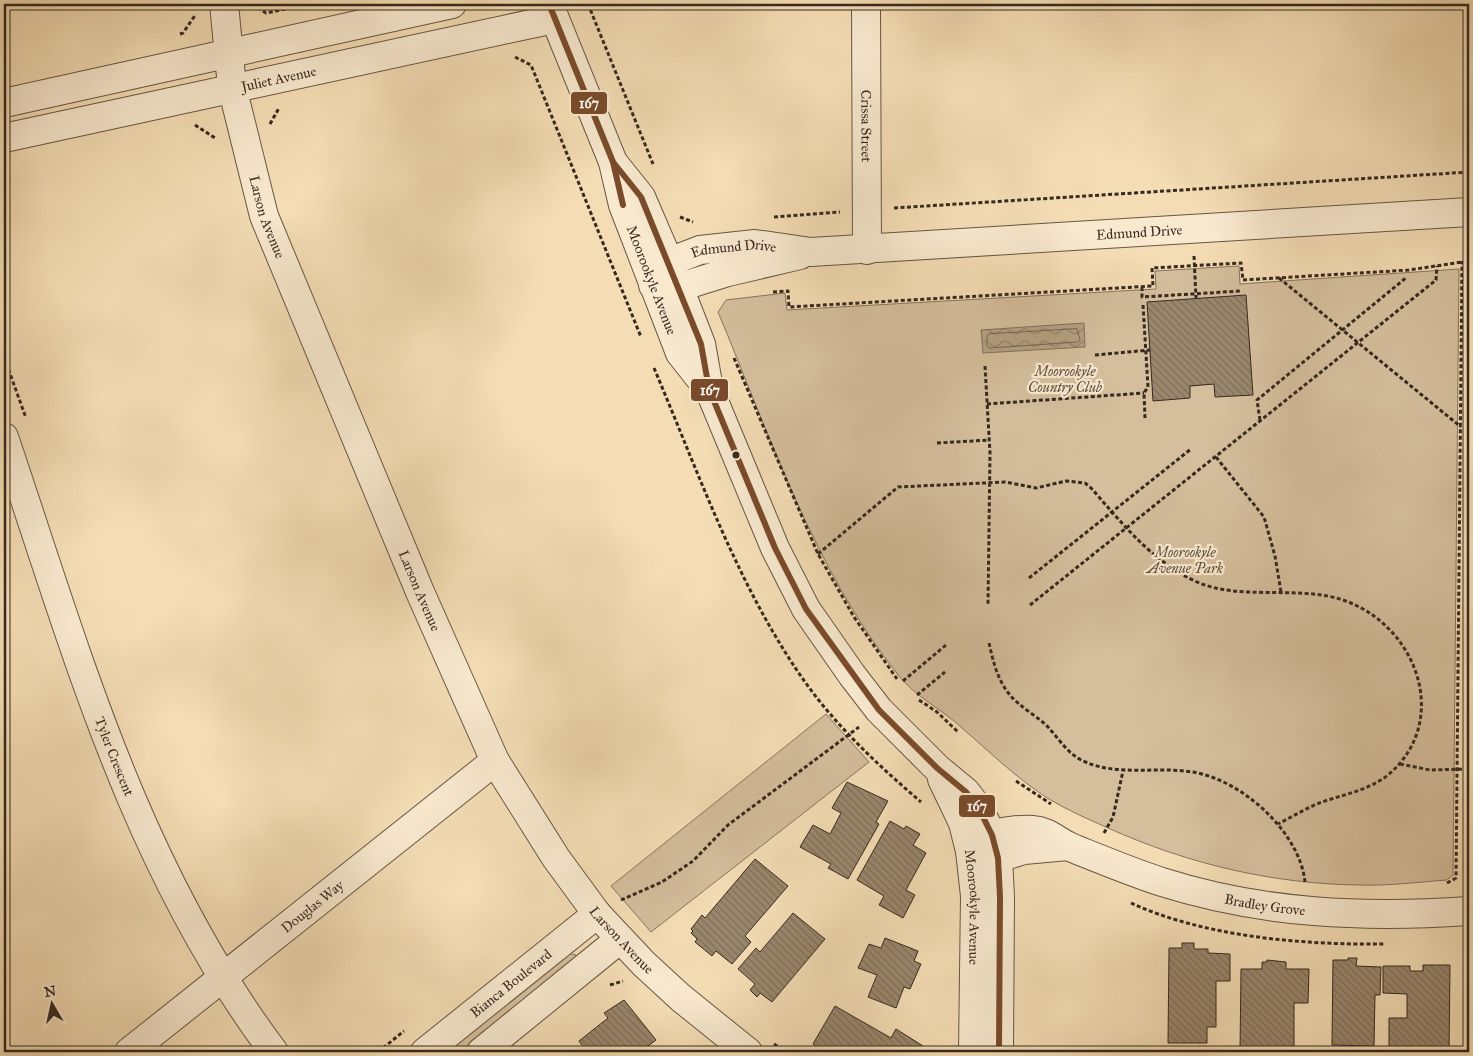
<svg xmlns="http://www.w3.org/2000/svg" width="1473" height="1056" font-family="'IM FELL Great Primer',serif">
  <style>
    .green { fill: #d4be9c; stroke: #85745e }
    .water { fill: url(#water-waves); stroke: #81705a }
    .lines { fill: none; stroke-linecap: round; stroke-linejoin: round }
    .shore { stroke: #746450; stroke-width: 1 }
    .building { fill: url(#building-back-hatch); stroke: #36291f }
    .minor-casing { stroke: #665644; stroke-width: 30 }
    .path { stroke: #36291f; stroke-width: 3; stroke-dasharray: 4 2.5; stroke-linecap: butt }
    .minor { stroke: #f8e9cf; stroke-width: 28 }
    .bus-1-casing { stroke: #f8e9cf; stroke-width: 10 }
    .bus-1 { stroke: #7a4b2a; stroke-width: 6 }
    .bus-dot { fill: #36291f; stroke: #f8e9cf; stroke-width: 2 }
    .labels { text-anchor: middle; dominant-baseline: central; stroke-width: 4.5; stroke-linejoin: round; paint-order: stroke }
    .street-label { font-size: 14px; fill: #36291f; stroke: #f8e9cf }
    .park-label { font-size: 14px; font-style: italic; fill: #5e4e3e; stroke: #f8e9cf }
    .line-badge { stroke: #f8e9cf; stroke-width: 2 }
    .badge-label { font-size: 14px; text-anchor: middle; font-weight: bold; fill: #fff }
  </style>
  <defs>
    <pattern id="water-waves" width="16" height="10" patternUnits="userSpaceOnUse" patternTransform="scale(1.25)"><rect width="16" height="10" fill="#b3a082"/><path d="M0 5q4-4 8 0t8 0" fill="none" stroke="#92826a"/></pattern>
    <pattern id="building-back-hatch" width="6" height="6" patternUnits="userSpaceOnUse" patternTransform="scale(1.25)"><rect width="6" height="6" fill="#99876d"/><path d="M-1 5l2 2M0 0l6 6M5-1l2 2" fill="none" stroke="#7e6e59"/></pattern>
  </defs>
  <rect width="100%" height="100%" fill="#f4ddb5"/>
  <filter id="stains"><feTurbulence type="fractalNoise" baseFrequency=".004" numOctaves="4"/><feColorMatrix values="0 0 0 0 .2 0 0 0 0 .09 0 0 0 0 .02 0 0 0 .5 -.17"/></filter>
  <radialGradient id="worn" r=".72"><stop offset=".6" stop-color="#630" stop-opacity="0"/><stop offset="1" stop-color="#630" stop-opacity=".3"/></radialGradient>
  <!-- green -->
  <path class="green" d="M 1239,266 L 1240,284 L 1459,269 L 1453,875 L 1447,880 C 1418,882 1389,886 1360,885 C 1273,884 1188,864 1108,828 C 1088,819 1067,810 1049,799 C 1017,779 990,752 962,728 C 942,709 917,698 899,676 C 814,570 770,436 718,312 L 726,300 L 785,293 L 787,310 L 1156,289 L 1155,271 Z
    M 826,714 L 869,762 L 651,932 L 611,886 Z
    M 568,953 L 576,955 L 574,963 L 463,1052 L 444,1052 Z"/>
  <!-- water -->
  <path class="water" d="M 1084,323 L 1085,347 L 983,353 L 981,330 Z"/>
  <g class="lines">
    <!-- shore -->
    <path class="shore" d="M 1077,329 L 1080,340 L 1078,342 L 990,348 L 987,346 L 987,336 L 989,334 Z"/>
  </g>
  <!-- building -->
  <path class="building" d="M 1246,295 L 1253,395 L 1215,397 L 1214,384 L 1190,386 L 1190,398 L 1153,401 L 1147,302 Z
    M 847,782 L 888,801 L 876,822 L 879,824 L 848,879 L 828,868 L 831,864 L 800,847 L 813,825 L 830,834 L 841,813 L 832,808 Z
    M 890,821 L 904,829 L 906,826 L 920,834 L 913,845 L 926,853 L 906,890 L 915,895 L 903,918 L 879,905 L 884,896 L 857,880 Z
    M 755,859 L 788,886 L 745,936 L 751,942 L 732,964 L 716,951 L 712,956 L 695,942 L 697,939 L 691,933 L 693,931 L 691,929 L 702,915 L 705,918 Z
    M 793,913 L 825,939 L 772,1002 L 760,993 L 757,997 L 750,990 L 755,984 L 738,969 L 756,948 L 760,952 Z
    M 885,938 L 918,951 L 914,961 L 921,964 L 910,989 L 904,987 L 896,1008 L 868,997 L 877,975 L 858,968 L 869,944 L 881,948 Z
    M 1182,943 L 1194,943 L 1194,949 L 1208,949 L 1208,953 L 1230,954 L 1230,981 L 1216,981 L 1216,1027 L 1207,1027 L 1207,1043 L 1168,1043 L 1169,948 L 1182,948 Z
    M 1348,958 L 1357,958 L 1356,966 L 1381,967 L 1380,995 L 1375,995 L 1374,1046 L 1332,1045 L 1333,960 L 1348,960 Z
    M 1267,960 L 1286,962 L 1286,969 L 1309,969 L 1308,1003 L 1294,1003 L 1294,1052 L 1240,1052 L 1241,969 L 1262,969 L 1262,962 L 1267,962 Z
    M 1423,965 L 1450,965 L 1449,1052 L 1389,1052 L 1389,1018 L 1407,1018 L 1407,994 L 1383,993 L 1383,966 L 1410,966 L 1410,971 L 1423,971 Z
    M 624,1000 L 656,1040 L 640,1052 L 616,1052 L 614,1049 L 610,1052 L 587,1052 L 579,1041 L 608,1018 L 604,1013 Z
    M 835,1006 L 891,1038 L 896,1029 L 923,1046 L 919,1052 L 827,1052 L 813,1044 Z
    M 661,1046 L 666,1052 L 653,1052 Z"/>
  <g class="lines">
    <!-- minor casing -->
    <g class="minor-casing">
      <g id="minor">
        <path id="s1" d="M 224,4 L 232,87 L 264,216 L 420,592 L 495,761 L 556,858 L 597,914 L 644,964 L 681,998 L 748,1052"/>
        <path id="s2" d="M 549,4 L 613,162 L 623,205 L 680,353 L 706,386"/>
        <path id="s3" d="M 866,4 L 867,250"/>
        <path d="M 4,103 L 452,4"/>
        <path id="s4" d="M 4,138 L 554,19"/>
        <path d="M 613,162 L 641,197 L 669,262 L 701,344 L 709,389 L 775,548 L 806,609 L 852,675 L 879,710 L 937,768 L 966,792 L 979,809 L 992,835 L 998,858 L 1000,897 L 999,1052"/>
        <path id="s5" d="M 653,285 L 669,262 L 700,250 L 755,244 L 811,252 L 1469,212"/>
        <path d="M 662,286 L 680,287 L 728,272 L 800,255"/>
        <path id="s6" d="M 4,437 C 77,653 135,867 274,1052"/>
        <path id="s7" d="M 942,779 L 963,823 L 970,851 L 975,896 L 973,1052"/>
        <path id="s8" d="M 970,851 C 977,846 984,839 991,835 C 1001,831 1023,829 1033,830 C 1048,831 1057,841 1070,847 C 1100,859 1131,872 1162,882 C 1263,914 1364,918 1469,911"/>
        <path d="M 981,854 L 998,858 L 1024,850 L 1068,846"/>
        <path id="s9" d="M 129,1052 L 495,761"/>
        <path id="s10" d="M 425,1052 L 597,914"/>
        <path d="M 481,1052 L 620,939"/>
      </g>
    </g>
    <!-- path -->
    <path class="path" d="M 252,4 L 266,13 L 311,4
      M 588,4 L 653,164
      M 180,34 L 183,33 L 196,14
      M 515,57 L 531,65 L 641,337
      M 270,124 L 279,108
      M 195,125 L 215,138
      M 894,208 L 1469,172
      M 680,217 L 693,222
      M 774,217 L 840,212
      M 1194,256 L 1196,298
      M 1279,278 L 1461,427
      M 1142,287 L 1142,297 L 1241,291
      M 773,292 L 788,291 L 789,307 L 1153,286 L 1152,268 L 1241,263 L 1243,280 L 1409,270 L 1469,261
      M 1143,305 L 1148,387 L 1144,393 L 1145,418
      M 1095,355 L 1150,350
      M 4,357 L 26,418
      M 734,358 L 818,554 L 854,617 L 897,679
      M 985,366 L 990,453 L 988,606
      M 654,368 C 699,474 738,587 805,682 C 837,727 879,766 921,802
      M 987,404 L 1144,393
      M 1260,420 L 1257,400 L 1407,277
      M 937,443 L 989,440
      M 1216,457 L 1264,517 L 1275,556 L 1281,592
      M 818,554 L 898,487 L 1005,482 L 1036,488 L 1066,481 L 1085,483 L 1091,488 C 1123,524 1151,561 1197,582 C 1240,601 1298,585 1343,600 C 1417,625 1452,721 1388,775 C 1369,790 1345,794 1322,802 C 1307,808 1293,816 1278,824
      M 1029,578 L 1191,449
      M 1030,605 L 1436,280 L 1437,266
      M 989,643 C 994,665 999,687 1018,703 C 1027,711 1039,718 1048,727 C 1058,738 1068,754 1083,761 C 1119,777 1155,766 1192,772 C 1241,779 1300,832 1305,882
      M 903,681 L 946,645
      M 917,695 L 945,672
      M 919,700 L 937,712 L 958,732
      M 1400,764 L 1430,770 L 1469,769
      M 1016,781 L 1051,804
      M 1104,833 L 1113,817 L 1123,771
      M 1447,883 L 1456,878 L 1462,261
      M 621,900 L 662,882 L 693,861 L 728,825 L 859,727
      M 1131,903 C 1205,937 1303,945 1384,944
      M 610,985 L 623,981
      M 774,1044 L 786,1052
      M 378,1052 L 404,1031"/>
    <!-- minor -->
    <use href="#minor" class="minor"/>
    <!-- bus-1 casing -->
    <g class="bus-1-casing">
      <path id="bus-1" d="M 549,4 L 613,162 L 623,205
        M 613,162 L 641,197 L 701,344 L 709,389 L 775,548 L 806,609 L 879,710 L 937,768 L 966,792 L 979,809 L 992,835 L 998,858 L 1000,897 L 999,1052"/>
    </g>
    <!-- bus-1 -->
    <use href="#bus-1" class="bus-1"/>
  </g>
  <!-- markers -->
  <circle class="bus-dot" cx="736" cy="455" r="4.5"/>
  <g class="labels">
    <!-- street labels -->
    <g class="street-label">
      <text stroke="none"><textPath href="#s4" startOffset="281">Juliet Avenue</textPath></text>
      <text stroke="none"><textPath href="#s3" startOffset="122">Crissa Street</textPath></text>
      <text stroke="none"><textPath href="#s1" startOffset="218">Larson Avenue</textPath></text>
      <text stroke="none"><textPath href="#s5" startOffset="502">Edmund Drive</textPath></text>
      <text stroke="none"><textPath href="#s5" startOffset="95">Edmund Drive</textPath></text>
      <text stroke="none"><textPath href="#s2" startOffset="295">Moorookyle Avenue</textPath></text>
      <text stroke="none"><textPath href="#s1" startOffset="622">Larson Avenue</textPath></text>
      <text stroke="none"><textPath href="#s6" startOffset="338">Tyler Crescent</textPath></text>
      <text stroke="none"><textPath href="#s8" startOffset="314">Bradley Grove</textPath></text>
      <text stroke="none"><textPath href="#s9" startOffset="234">Douglas Way</textPath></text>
      <text stroke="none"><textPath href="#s7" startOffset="134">Moorookyle Avenue</textPath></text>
      <text stroke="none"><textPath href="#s1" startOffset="1028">Larson Avenue</textPath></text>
      <text stroke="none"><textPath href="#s10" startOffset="110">Bianca Boulevard</textPath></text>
    </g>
    <!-- park labels -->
    <g class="park-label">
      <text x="1065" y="371">Moorookyle<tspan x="1065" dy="16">Country Club</tspan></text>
      <text x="1185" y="552">Moorookyle<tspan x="1185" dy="16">Avenue Park</tspan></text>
    </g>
  </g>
  <g class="line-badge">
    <rect x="570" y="91" width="38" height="24" rx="5" fill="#7a4b2a"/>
    <rect x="690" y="378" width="39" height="24" rx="5" fill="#7a4b2a"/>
    <rect x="958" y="794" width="38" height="24" rx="5" fill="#7a4b2a"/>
  </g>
  <g class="badge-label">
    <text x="589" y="108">167</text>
    <text x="710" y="395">167</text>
    <text x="977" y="811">167</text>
  </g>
  <!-- margin -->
  <rect width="1473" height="1056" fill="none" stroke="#f4ddb5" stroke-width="20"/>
  <rect x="5" y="5" width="1463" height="1046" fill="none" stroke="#36291f" stroke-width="2.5"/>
  <rect x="10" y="10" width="1453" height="1036" fill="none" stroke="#36291f"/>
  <!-- north arrow -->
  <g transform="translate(52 1004) rotate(351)" stroke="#f8e9cf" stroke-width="4" paint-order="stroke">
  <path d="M0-4L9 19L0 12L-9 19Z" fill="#36291f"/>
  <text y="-8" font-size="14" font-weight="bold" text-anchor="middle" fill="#36291f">N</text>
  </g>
  <rect width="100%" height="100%" filter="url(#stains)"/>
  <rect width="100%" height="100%" fill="url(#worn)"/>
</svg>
